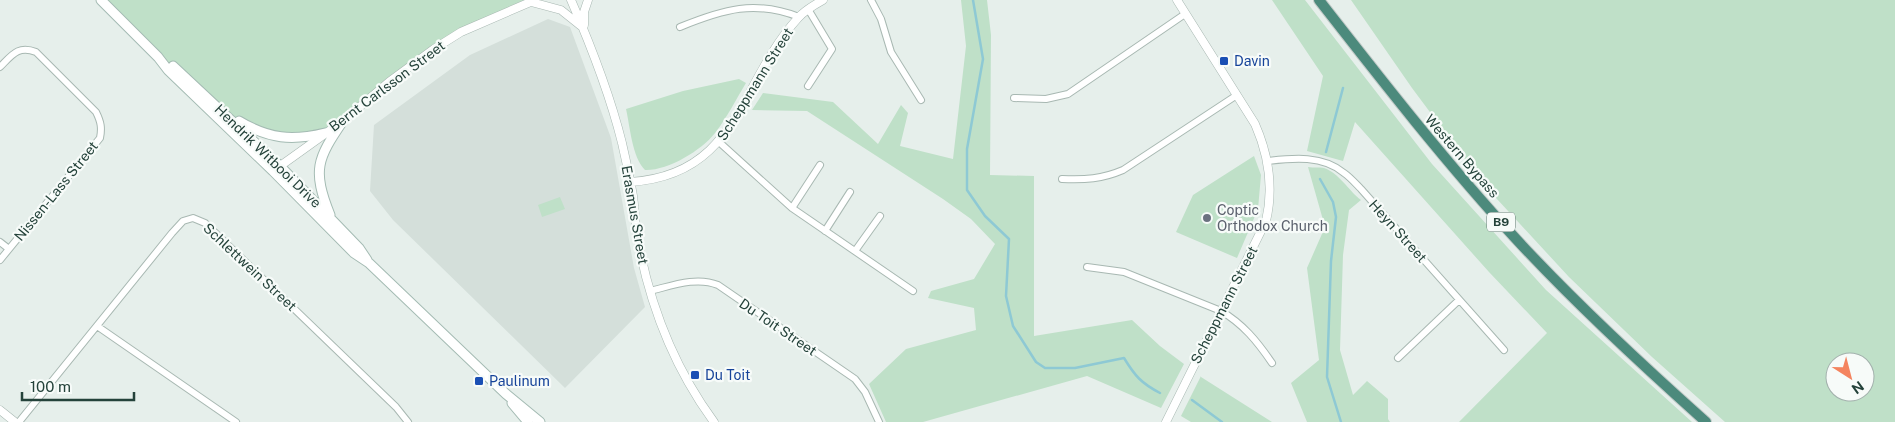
<svg xmlns="http://www.w3.org/2000/svg" width="1895" height="422" font-family="'Public Sans',sans-serif">
  <style>
    .built { fill: #d4dfda }
    .green { fill: #bfe0c8; fill-rule: evenodd }
    .lines { fill: none; stroke-linecap: round; stroke-linejoin: round }
    .stream { stroke: #8ec9d4; stroke-width: 2.5 }
    .minor-casing { stroke: #a8b8b2; stroke-width: 8 }
    .tertiary-casing { stroke: #a8b8b2; stroke-width: 9 }
    .secondary-casing { stroke: #a4bbb3; stroke-width: 11 }
    .trunk-casing { stroke: #c2cac8; stroke-width: 12 }
    .minor { stroke: #fff; stroke-width: 6 }
    .tertiary { stroke: #fff; stroke-width: 8 }
    .secondary { stroke: #fff; stroke-width: 9 }
    .trunk { stroke: #4c8a7c; stroke-width: 10 }
    .transit-dot { fill: #1a4fb4; stroke: #f7fbf9; stroke-width: 2 }
    .worship-dot { fill: #6b7280; stroke: #f7fbf9; stroke-width: 2 }
    .labels { text-anchor: middle; dominant-baseline: central; stroke-width: 4.5; stroke-linejoin: round; paint-order: stroke }
    .shield { fill: #f7fbf9; stroke: #637a73; stroke-width: 1 }
    .shield-label { font-size: 12px; font-weight: bold; fill: #24423a }
    .transit-label { font-size: 14px; fill: #164399; stroke: #f7fbf9; text-anchor: start }
    .street-label { font-size: 14px; fill: #24423a; stroke: #f7fbf9 }
    .worship-label { font-size: 14px; fill: #5b616d; stroke: #f7fbf9; text-anchor: start }
  </style>
  <rect width="100%" height="100%" fill="#e6efeb"/>
  <!-- built -->
  <path class="built" d="M 548,19 L 570,27 L 611,138 L 634,268 L 645,307 L 565,388 L 393,220 L 370,191 L 374,125 L 470,55 Z"/>
  <!-- green -->
  <path class="green" d="M 101,0 L 535,0 L 461,32 L 343,121 L 314,136 L 253,130 L 224,112 L 172,65 L 158,57 Z
    M 961,0 L 987,0 L 991,35 L 990,175 L 1034,176 L 1034,336 L 1132,320 L 1160,346 L 1184,364 L 1161,408 L 1087,376 L 923,422 L 886,422 L 869,384 L 906,349 L 976,330 L 974,308 L 928,298 L 931,291 L 974,279 L 995,244 L 971,219 L 943,199 L 807,111 L 752,110 L 763,93 L 833,102 L 878,144 L 901,105 L 908,113 L 900,146 L 953,159 L 966,46 Z
    M 1272,0 L 1305,0 L 1432,164 L 1546,290 L 1692,422 L 1459,422 L 1547,333 L 1489,272 L 1355,122 L 1343,161 L 1307,151 L 1323,76 Z
    M 1351,0 L 1895,0 L 1895,422 L 1725,422 L 1652,357 L 1569,277 L 1485,186 L 1412,88 ZM 1835,362 L 1865,362 L 1865,392 L 1835,392 Z
    M 739,79 L 746,83 C 736,99 727,118 715,133 C 701,151 667,171 645,170 C 632,157 630,126 626,109 L 683,91 Z
    M 1254,156 L 1261,175 L 1258,209 L 1237,258 L 1176,232 L 1193,195 Z
    M 1308,167 C 1313,168 1320,167 1324,168 C 1339,173 1349,191 1361,200 L 1349,210 L 1343,255 L 1340,350 L 1353,395 L 1367,381 L 1388,399 L 1388,419 L 1390,422 L 1307,422 L 1291,383 L 1319,360 L 1307,268 L 1325,227 Z
    M 560,197 L 565,209 L 542,217 L 538,205 Z
    M 1201,376 L 1201,377 L 1272,422 L 1191,422 L 1181,416 Z"/>
  <g class="lines">
    <!-- stream -->
    <path class="stream" d="M 973,0 L 983,59 L 967,149 L 967,190 L 985,216 L 1009,239 L 1006,296 L 1013,326 L 1036,362 L 1045,368 L 1075,368 L 1124,358 C 1135,376 1141,383 1160,393
      M 1326,152 L 1343,88
      M 1320,179 L 1333,202 L 1336,217 L 1331,261 L 1327,377 L 1341,422
      M 1192,400 L 1222,422"/>
    <!-- minor casing -->
    <g class="minor-casing">
      <path id="minor" d="M 871,0 L 881,19 L 891,52 L 921,100
        M 680,27 C 724,9 755,0 799,17
        M 0,67 C 12,55 18,45 36,52 L 96,112 C 101,122 102,128 100,138 L 0,260
        M 808,86 L 832,49 L 808,9
        M 1014,98 L 1046,99 L 1068,94 L 1185,14
        M 719,142 L 792,208 L 913,291
        M 1268,161 C 1293,158 1323,155 1344,173 C 1350,177 1356,184 1361,189 L 1504,350
        M 1062,179 C 1085,180 1102,179 1123,170 L 1237,95
        M 792,208 L 820,165
        M 825,231 L 850,192
        M 0,242 L 9,249
        M 855,251 L 880,216
        M 1087,267 L 1124,272 L 1221,311 C 1243,324 1257,341 1272,363
        M 650,291 C 671,286 696,276 718,285 L 855,379 L 865,392 L 879,422
        M 97,326 L 236,422
        M 1398,358 L 1459,300
        M 19,422 L 172,233 L 183,221 L 193,218 L 205,223 L 396,407 L 408,422"/>
    </g>
    <!-- tertiary casing -->
    <g class="tertiary-casing">
      <path id="tertiary" d="M 571,0 C 591,46 610,95 622,143 C 626,161 630,178 633,196 C 635,211 635,226 638,241 C 650,305 675,369 714,422
        M 531,2 L 561,10 L 581,26
        M 584,25 L 584,12 L 588,0
        M 276,169 L 343,121 L 389,82 L 434,49 L 461,32 L 535,0
        M 630,182 C 739,175 738,84 798,18 C 805,10 814,5 823,0
        M 0,410 L 15,422
        M 1166,422 L 1266,221 C 1274,187 1269,156 1255,124 L 1177,0"/>
    </g>
    <!-- secondary casing -->
    <g class="secondary-casing">
      <path id="secondary" d="M 101,0 L 158,57 L 168,70 L 273,171 L 354,253 L 369,263 L 506,394 L 540,422
        M 173,66 L 280,166 L 359,248 L 367,260
        M 239,121 C 269,139 292,141 325,133
        M 330,215 C 312,170 317,159 343,121
        M 512,403 L 528,422"/>
    </g>
    <!-- trunk casing -->
    <g class="trunk-casing">
      <path id="trunk" d="M 1319,0 C 1383,82 1447,164 1517,240 C 1576,304 1641,364 1706,422"/>
    </g>
    <!-- minor -->
    <use href="#minor" class="minor"/>
    <!-- tertiary -->
    <use href="#tertiary" class="tertiary"/>
    <!-- secondary -->
    <use href="#secondary" class="secondary"/>
    <!-- trunk -->
    <use href="#trunk" class="trunk"/>
  </g>
  <!-- markers -->
  <g class="transit-dot">
    <rect x="1219" y="56" width="10" height="10" rx="2.5"/>
    <rect x="690" y="370" width="10" height="10" rx="2.5"/>
    <rect x="474" y="376" width="10" height="10" rx="2.5"/>
  </g>
  <circle class="worship-dot" cx="1207" cy="218" r="5"/>
  <g class="labels">
    <!-- shield labels -->
    <rect class="shield" x="1487" y="212.5" width="28" height="19" rx="4"/>
    <g class="shield-label">
      <text x="1501" y="222">B9</text>
    </g>
    <!-- transit labels -->
    <g class="transit-label">
      <text x="1234" y="61">Davin</text>
      <text x="705" y="375">Du Toit</text>
      <text x="489" y="381">Paulinum</text>
    </g>
    <!-- street labels -->
    <g class="street-label">
      <text transform="translate(755 84) rotate(-58)">Scheppmann Street</text>
      <text transform="translate(387 86) rotate(-37)">Bernt Carlsson Street</text>
      <text transform="translate(268 156) rotate(44)">Hendrik Witbooi Drive</text>
      <text transform="translate(1462 156) rotate(49)">Western Bypass</text>
      <text transform="translate(56 191) rotate(-51)">Nissen-Lass Street</text>
      <text transform="translate(635 215) rotate(80)">Erasmus Street</text>
      <text transform="translate(1398 231) rotate(48)">Heyn Street</text>
      <text transform="translate(250 267) rotate(43)">Schlettwein Street</text>
      <text transform="translate(1224 305) rotate(-63)">Scheppmann Street</text>
      <text transform="translate(778 327) rotate(34)">Du Toit Street</text>
    </g>
    <!-- worship labels -->
    <g class="worship-label">
      <text x="1217" y="210">Coptic<tspan x="1217" dy="16">Orthodox Church</tspan></text>
    </g>
  </g>
  <!-- north arrow -->
  <g transform="translate(1850 377) rotate(144)"><circle r="24" fill="#f7fbf9" stroke="#a3b1ad"/>
  <path d="M0-4L9 19L0 12L-9 19Z" fill="#f4845f"/>
  <text y="-8" font-size="14" font-weight="bold" text-anchor="middle" fill="#24423a">N</text>
  </g>
  <!-- scale -->
  <path d="M22 392v8h112v-8" fill="none" stroke="#24423a" stroke-width="2.5"/>
  <text x="30" y="392" font-size="15" fill="#24423a" stroke="#f7fbf9" stroke-width="4" paint-order="stroke">100 m</text>
</svg>
